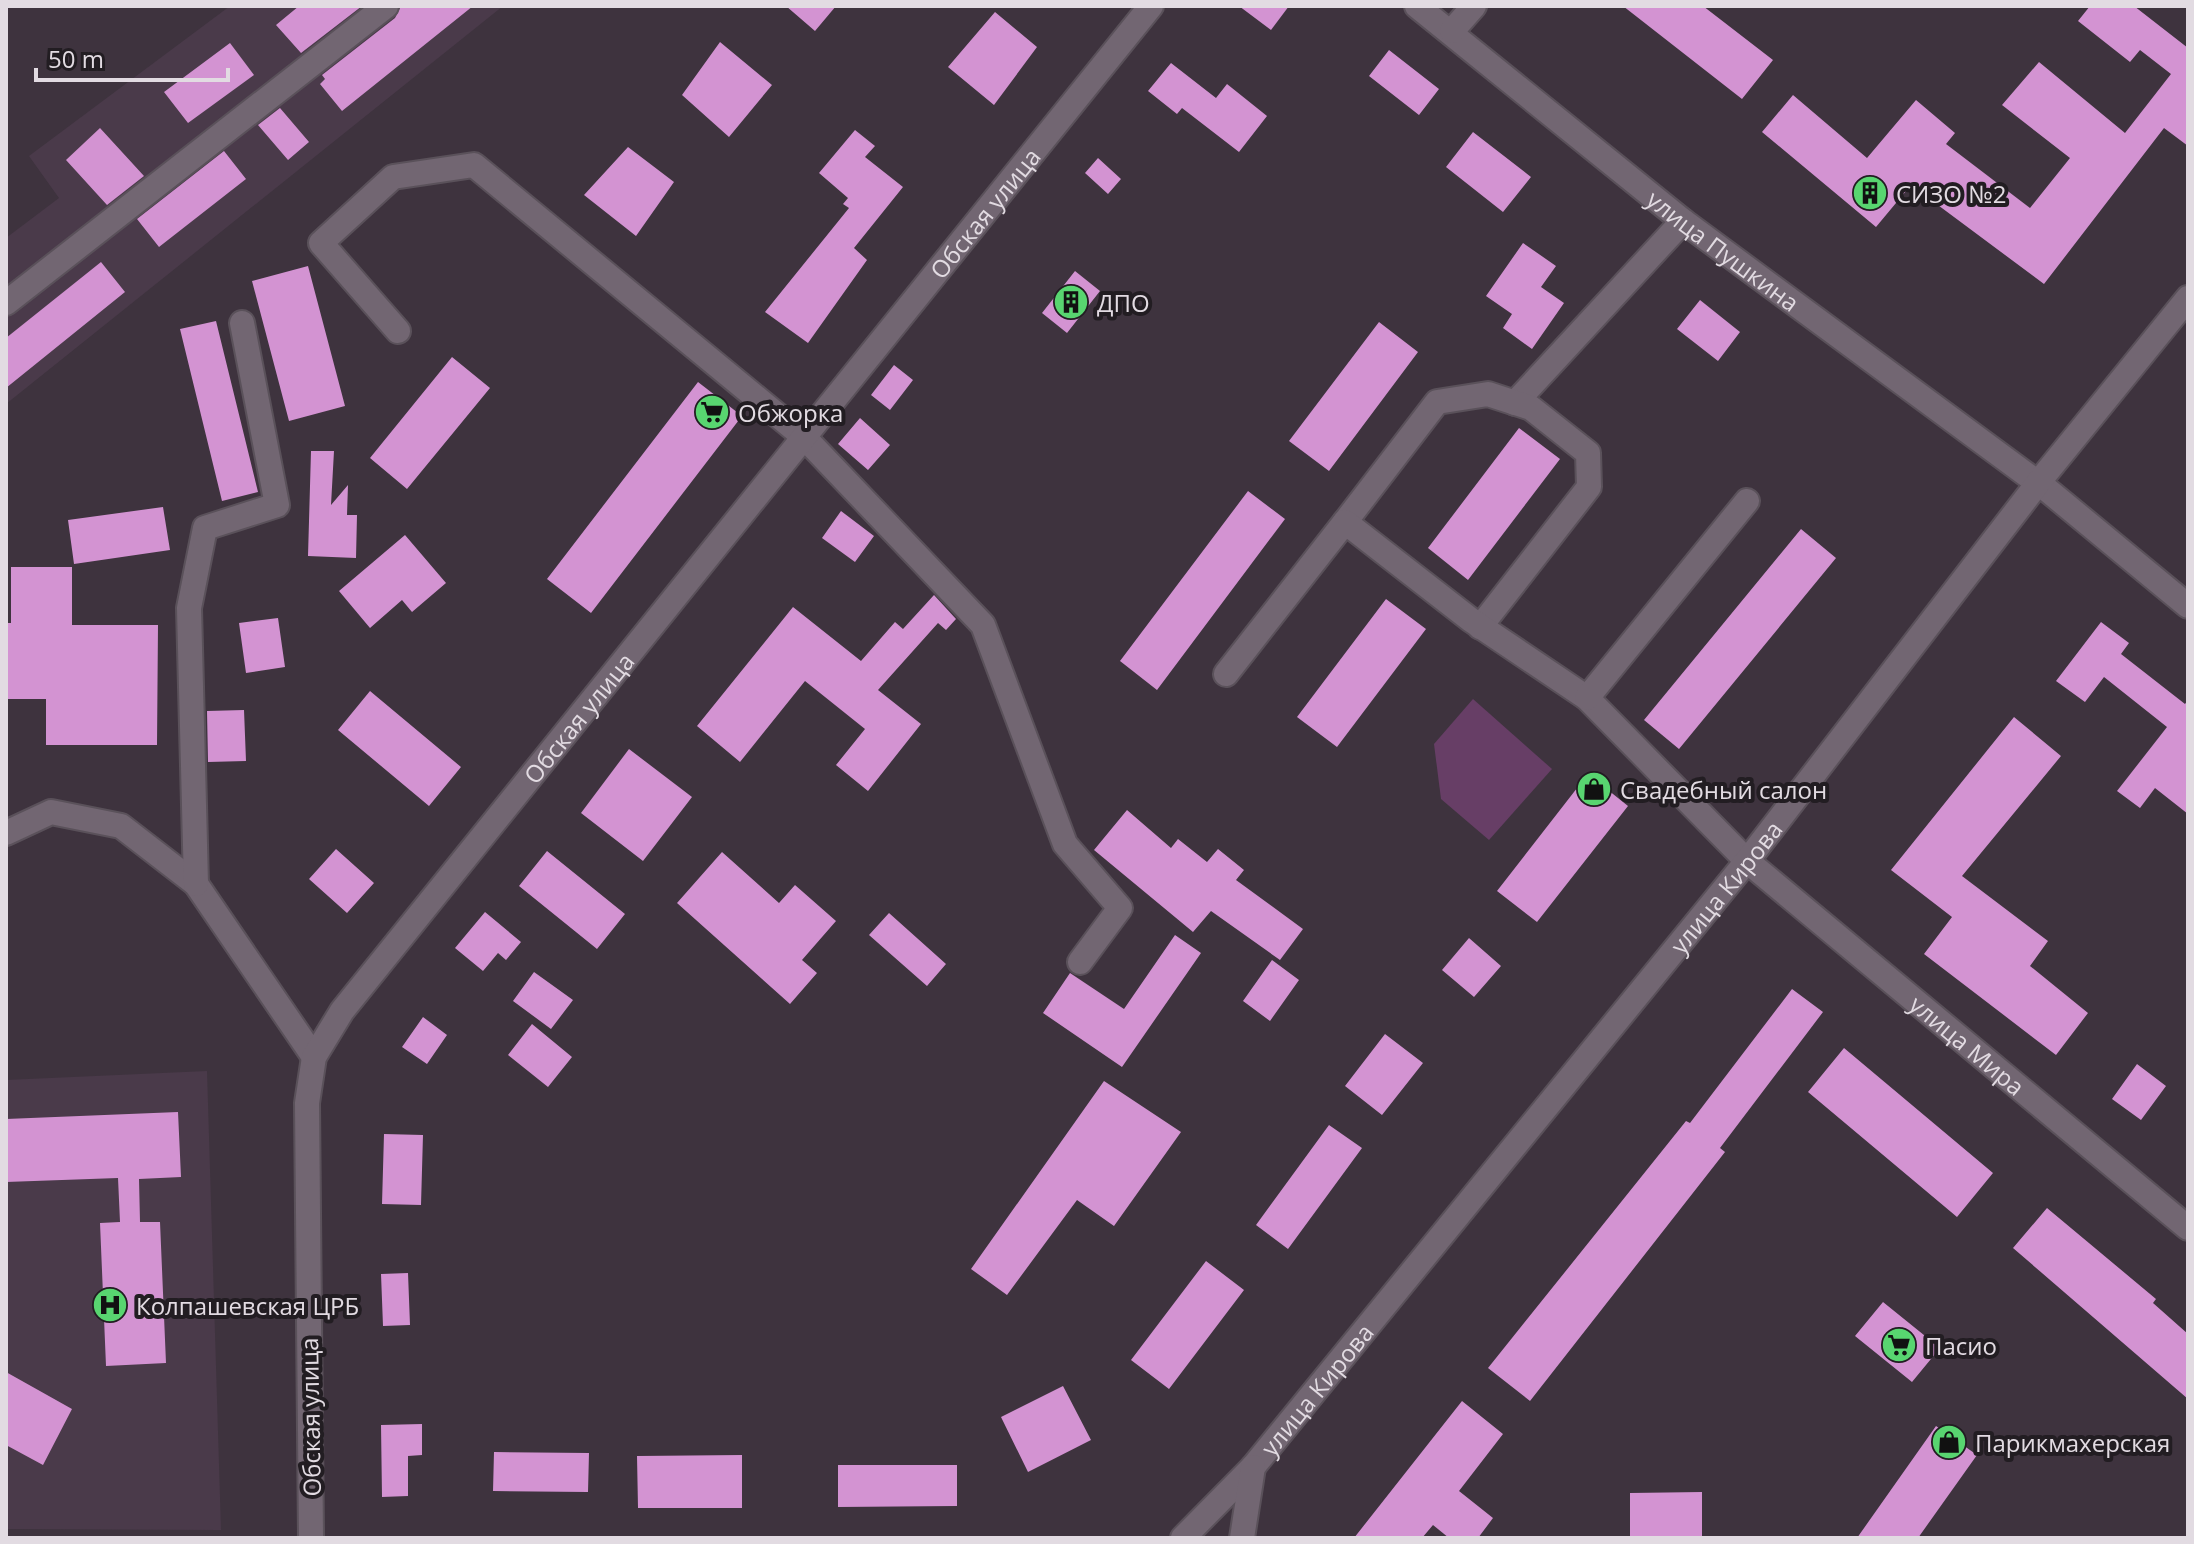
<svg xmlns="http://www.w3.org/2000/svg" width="2194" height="1544" font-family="'Open Sans',sans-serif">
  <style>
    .built { fill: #4a3a4a }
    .green { fill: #673e66 }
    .building { fill: #d393d2 }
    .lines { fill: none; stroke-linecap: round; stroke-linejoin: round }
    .minor-casing { stroke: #5a515a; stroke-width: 28 }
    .minor { stroke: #726672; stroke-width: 24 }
    .labels { text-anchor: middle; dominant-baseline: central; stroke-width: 8; stroke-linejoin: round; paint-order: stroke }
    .poi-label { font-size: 24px; fill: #e2dbe2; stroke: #221d22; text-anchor: start }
    .street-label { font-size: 24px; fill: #e2dbe2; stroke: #221d22 }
  </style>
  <rect width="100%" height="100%" fill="#3e333e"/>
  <!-- built -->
  <path class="built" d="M 230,6 L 503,6 L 6,404 L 6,238 L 59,198 L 29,156 Z
    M 207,1071 L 221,1530 L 6,1529 L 6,1080 Z"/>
  <!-- green -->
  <path class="green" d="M 1473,699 L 1552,769 L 1489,840 L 1441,799 L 1434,744 Z"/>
  <!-- building -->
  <path class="building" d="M 299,6 L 362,6 L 301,53 L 276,25 Z
    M 401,6 L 473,6 L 342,111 L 320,84 L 325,79 L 322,75 L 395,18 Z
    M 786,6 L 836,6 L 815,31 Z
    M 1239,6 L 1289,6 L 1271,30 Z
    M 1623,6 L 1703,6 L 1773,60 L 1742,99 Z
    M 2090,6 L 2134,6 L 2188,48 L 2188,146 L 2164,128 L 2044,284 L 1911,185 L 1876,227 L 1762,132 L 1793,95 L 1867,158 L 1916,100 L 1955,133 L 1946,144 L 2030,208 L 2070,158 L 2002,105 L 2039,62 L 2125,133 L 2171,74 L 2140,50 L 2130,62 L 2078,21 Z
    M 995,12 L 1037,47 L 994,105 L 948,67 Z
    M 720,42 L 772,85 L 729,137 L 682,95 Z
    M 230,43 L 254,75 L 188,123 L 164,92 Z
    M 1389,50 L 1439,89 L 1419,115 L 1369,76 Z
    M 1171,63 L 1216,98 L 1227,84 L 1267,116 L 1239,152 L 1182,108 L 1177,114 L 1148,91 Z
    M 280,108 L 309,142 L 288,160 L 258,125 Z
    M 100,128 L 144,176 L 107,205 L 66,160 Z
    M 855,130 L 875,146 L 865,157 L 903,187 L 854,248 L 867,260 L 808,343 L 765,312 L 849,208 L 843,204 L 848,198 L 819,173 Z
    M 1473,132 L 1531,177 L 1503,212 L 1446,167 Z
    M 628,147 L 674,182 L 636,236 L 584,195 Z
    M 224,151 L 246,179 L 159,247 L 137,219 Z
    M 1098,158 L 1121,179 L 1108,194 L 1085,173 Z
    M 1523,243 L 1556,266 L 1541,287 L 1564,303 L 1532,349 L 1503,328 L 1512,314 L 1486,296 Z
    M 101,262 L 125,292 L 6,388 L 6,338 Z
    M 308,266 L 345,406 L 289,421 L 252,281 Z
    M 1075,271 L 1100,291 L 1067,333 L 1042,313 Z
    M 1700,300 L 1740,332 L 1718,361 L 1677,329 Z
    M 216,321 L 258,492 L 222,501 L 180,329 Z
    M 1379,322 L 1418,352 L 1329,471 L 1289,441 Z
    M 452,357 L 490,388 L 407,489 L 370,458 Z
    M 894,365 L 913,380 L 890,410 L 871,395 Z
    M 698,382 L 742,416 L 591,613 L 547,579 Z
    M 860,418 L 890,445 L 868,470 L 838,444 Z
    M 1519,428 L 1560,459 L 1468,580 L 1428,548 Z
    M 311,451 L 334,451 L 331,505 L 348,485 L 347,515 L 357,515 L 356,558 L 308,556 Z
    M 1248,491 L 1285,519 L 1157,690 L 1120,661 Z
    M 163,507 L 170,550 L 74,564 L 68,520 Z
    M 841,511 L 874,536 L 855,562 L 822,538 Z
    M 1801,529 L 1836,558 L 1679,749 L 1644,720 Z
    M 405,535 L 446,583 L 412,612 L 402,600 L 370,628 L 339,591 Z
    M 11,567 L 72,567 L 72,625 L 158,625 L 157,745 L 46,745 L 46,699 L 6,699 L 6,623 L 11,623 Z
    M 934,595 L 956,619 L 946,630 L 938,623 L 878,690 L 921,724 L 868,791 L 836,765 L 865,729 L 805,681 L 740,762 L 697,726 L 793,607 L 861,661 L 895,622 L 903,629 Z
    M 1386,599 L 1426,629 L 1337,747 L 1297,717 Z
    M 278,618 L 285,667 L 246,673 L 239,623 Z
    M 2101,622 L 2129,643 L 2121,654 L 2185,704 L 2188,700 L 2188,814 L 2155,788 L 2140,808 L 2117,791 L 2167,727 L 2104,677 L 2085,702 L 2056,681 Z
    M 370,691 L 461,767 L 429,806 L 338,730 Z
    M 244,710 L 246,761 L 208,762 L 207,711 Z
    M 2014,717 L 2061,756 L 1962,876 L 2048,941 L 2030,966 L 2088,1013 L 2056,1055 L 1924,954 L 1952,917 L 1891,870 Z
    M 629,749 L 692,797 L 643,861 L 581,813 Z
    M 1588,774 L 1628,806 L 1537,922 L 1497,891 Z
    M 1127,810 L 1171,848 L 1178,839 L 1207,862 L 1218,849 L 1244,870 L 1236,880 L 1303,929 L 1280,960 L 1211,911 L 1193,932 L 1094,850 Z
    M 336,849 L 374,883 L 347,913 L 309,879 Z
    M 547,851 L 625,914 L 597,949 L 519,886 Z
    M 722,852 L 779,903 L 795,885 L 836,921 L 802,960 L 817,973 L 790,1004 L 677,903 Z
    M 485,912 L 521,942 L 506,960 L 498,953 L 483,971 L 455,948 Z
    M 889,913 L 946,964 L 927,986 L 869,935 Z
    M 1175,935 L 1201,953 L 1122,1067 L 1043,1013 L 1070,973 L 1124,1009 Z
    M 1469,938 L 1501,966 L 1474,997 L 1442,970 Z
    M 1272,960 L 1299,980 L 1270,1021 L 1243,1001 Z
    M 534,972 L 573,1000 L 551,1029 L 513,1001 Z
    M 1792,989 L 1823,1012 L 1720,1148 L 1725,1152 L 1530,1401 L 1488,1368 L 1686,1121 L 1690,1123 Z
    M 423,1017 L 447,1035 L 427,1064 L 402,1047 Z
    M 532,1024 L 572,1057 L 548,1087 L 508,1055 Z
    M 1385,1034 L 1423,1063 L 1382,1115 L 1345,1086 Z
    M 1844,1048 L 1993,1173 L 1957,1217 L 1808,1092 Z
    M 2137,1064 L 2166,1086 L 2141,1120 L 2112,1099 Z
    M 1104,1081 L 1181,1132 L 1114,1226 L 1077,1200 L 1007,1295 L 971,1269 Z
    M 178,1112 L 181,1177 L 139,1179 L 140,1222 L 160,1222 L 166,1363 L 106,1366 L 100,1223 L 120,1222 L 118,1178 L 6,1182 L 6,1119 Z
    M 1329,1125 L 1362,1148 L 1288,1249 L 1256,1225 Z
    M 384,1134 L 423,1135 L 421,1205 L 382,1204 Z
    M 2047,1208 L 2156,1299 L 2153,1303 L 2188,1334 L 2188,1399 L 2013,1248 Z
    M 1206,1261 L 1244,1290 L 1169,1389 L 1131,1360 Z
    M 408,1273 L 410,1325 L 383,1326 L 381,1274 Z
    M 1883,1302 L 1940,1348 L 1912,1382 L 1855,1336 Z
    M 6,1372 L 72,1409 L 43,1465 L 6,1445 Z
    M 1063,1386 L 1091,1440 L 1028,1472 L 1001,1417 Z
    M 1462,1401 L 1503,1434 L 1459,1491 L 1493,1518 L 1478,1538 L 1449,1538 L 1433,1525 L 1422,1538 L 1354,1538 Z
    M 422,1424 L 422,1455 L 408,1456 L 408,1496 L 382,1497 L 381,1425 Z
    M 1936,1426 L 1977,1455 L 1918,1538 L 1857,1538 Z
    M 494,1452 L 589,1453 L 588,1492 L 493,1491 Z
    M 742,1455 L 742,1508 L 638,1508 L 637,1456 Z
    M 838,1465 L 957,1465 L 957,1506 L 838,1507 Z
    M 1702,1492 L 1702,1538 L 1630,1538 L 1630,1493 Z"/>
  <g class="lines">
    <!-- minor casing -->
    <g class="minor-casing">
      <g id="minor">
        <path id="s1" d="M 1417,6 L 1683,221 L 2038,483"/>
        <path d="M 1452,31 L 1474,6"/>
        <path d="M 6,303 L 386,6"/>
        <path d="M 398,331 L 321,243 L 393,177 L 474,165 L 804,437 L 983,625 L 1065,844 L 1120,908 L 1080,962"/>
        <path d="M 1515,403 L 1683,221"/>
        <path d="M 2039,483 L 2188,606"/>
        <path d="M 1345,522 L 1437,402 L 1488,394 L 1531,408 L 1588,453 L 1589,487 L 1480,627"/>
        <path id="s2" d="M 1226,674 L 1345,522 L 1471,620 L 1587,698 L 1747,861 L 2188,1228"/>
        <path d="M 1587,698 L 1747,501"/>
        <path d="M 6,833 L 51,812 L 121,826 L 196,884 L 314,1057"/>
        <path d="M 196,884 L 189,608 L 205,528 L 277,505 L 242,323"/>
        <path id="s3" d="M 311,1538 L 307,1103 L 314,1057 L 342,1011 L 1151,6"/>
        <path id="s4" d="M 1183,1538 L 1253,1467 L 1747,861 L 2038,483 L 2188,298"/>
        <path d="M 1242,1538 L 1253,1467"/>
      </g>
    </g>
    <!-- minor -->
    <use href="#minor" class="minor"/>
  </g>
  <!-- icons -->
  <defs>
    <g id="building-disc" transform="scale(1.8)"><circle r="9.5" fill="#58d570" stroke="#221d22"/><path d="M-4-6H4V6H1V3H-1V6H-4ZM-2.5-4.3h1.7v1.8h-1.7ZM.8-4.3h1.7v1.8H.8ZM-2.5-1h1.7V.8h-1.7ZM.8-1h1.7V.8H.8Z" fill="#111"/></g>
    <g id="supermarket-disc" transform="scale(1.8)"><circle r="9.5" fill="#58d570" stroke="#221d22"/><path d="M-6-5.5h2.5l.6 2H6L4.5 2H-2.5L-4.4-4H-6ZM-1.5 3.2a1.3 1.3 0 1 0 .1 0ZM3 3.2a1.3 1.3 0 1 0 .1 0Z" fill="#111"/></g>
    <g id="shop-disc" transform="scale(1.8)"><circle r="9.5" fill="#58d570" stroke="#221d22"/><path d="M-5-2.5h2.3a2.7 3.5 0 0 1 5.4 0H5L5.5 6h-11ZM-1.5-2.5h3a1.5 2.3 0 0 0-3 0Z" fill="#111"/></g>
    <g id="hospital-disc" transform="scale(1.8)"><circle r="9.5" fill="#58d570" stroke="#221d22"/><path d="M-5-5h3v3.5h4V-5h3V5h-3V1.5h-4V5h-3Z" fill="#111"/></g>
  </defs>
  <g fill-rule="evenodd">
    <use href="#building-disc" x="1870" y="193"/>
    <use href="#building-disc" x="1071" y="302"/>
    <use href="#supermarket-disc" x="712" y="412"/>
    <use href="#shop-disc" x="1594" y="789"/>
    <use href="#hospital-disc" x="110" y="1305"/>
    <use href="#supermarket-disc" x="1899" y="1345"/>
    <use href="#shop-disc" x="1949" y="1442"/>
  </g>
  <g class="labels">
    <!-- poi labels -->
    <g class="poi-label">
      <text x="1896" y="193">СИЗО №2</text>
      <text x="1097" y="302">ДПО</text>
      <text x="738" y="412">Обжорка</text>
      <text x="1620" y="789">Свадебный салон</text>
      <text x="136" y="1305">Колпашевская ЦРБ</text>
      <text x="1925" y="1345">Пасио</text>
      <text x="1975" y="1442">Парикмахерская</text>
    </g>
    <!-- street labels -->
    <g class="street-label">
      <text stroke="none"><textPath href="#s3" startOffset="1560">Обская улица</textPath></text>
      <text stroke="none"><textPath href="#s1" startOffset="392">улица Пушкина</textPath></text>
      <text stroke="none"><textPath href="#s3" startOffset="912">Обская улица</textPath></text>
      <text stroke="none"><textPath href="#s4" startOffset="848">улица Кирова</textPath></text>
      <text stroke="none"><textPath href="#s2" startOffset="1008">улица Мира</textPath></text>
      <text stroke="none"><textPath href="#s4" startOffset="200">улица Кирова</textPath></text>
      <text transform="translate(310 1417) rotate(-91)">Обская улица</text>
    </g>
  </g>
  <!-- border -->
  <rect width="2194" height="1544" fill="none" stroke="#e2dbe2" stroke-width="16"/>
  <!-- scale -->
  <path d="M36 68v12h192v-12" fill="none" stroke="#e2dbe2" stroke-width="4"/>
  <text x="48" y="68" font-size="24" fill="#e2dbe2" stroke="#221d22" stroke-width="6" paint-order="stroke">50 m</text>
</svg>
